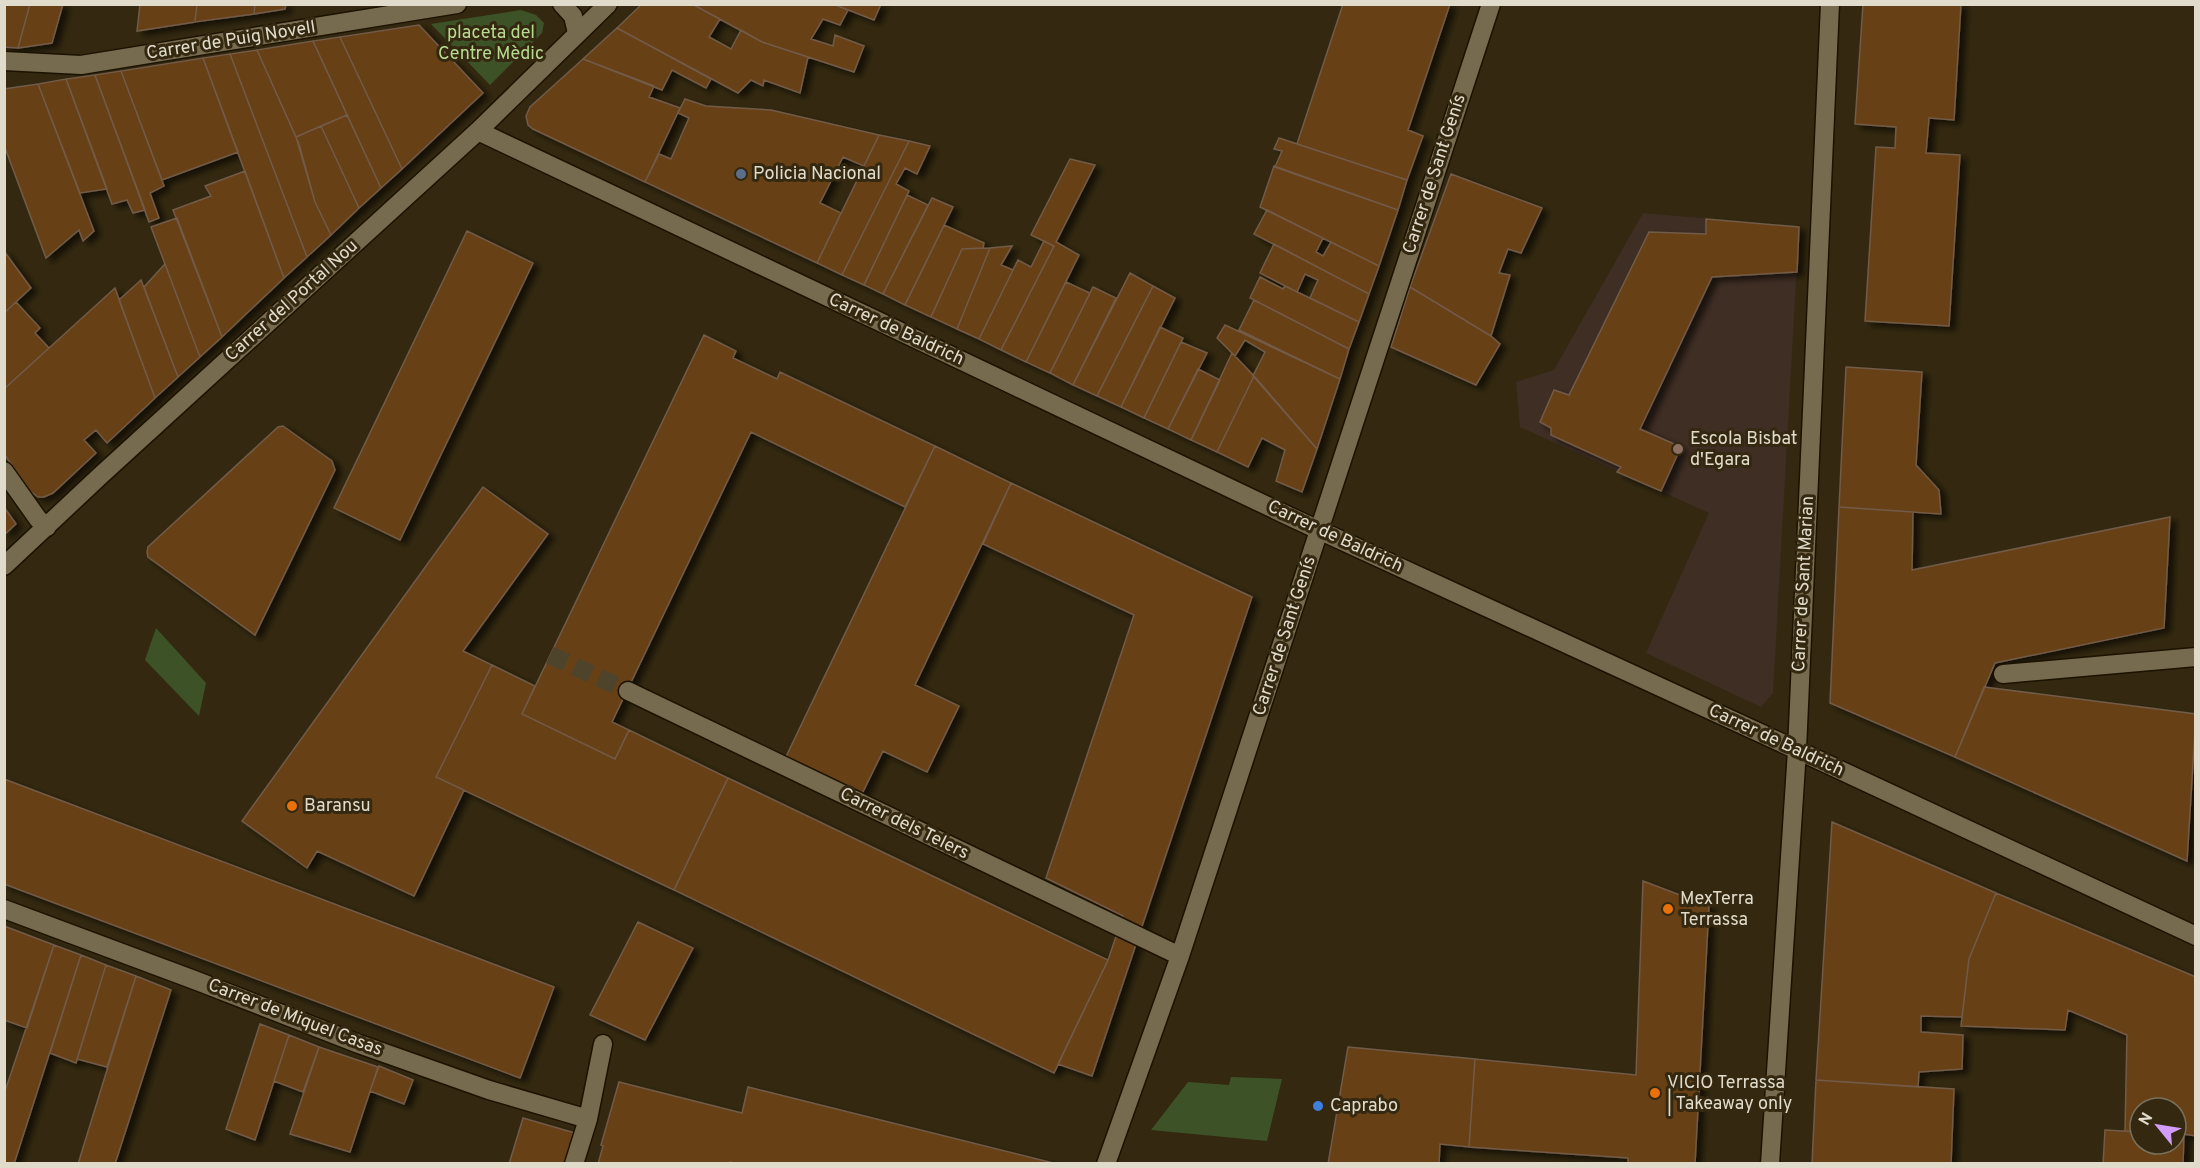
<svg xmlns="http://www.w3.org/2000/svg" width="2200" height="1168" font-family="Overpass,sans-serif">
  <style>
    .education { fill: #3f2e24 }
    .green { fill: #3e5227 }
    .building { fill: #673f19; stroke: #725b47; stroke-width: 1.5; filter: url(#shadow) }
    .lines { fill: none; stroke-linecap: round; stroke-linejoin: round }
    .minor-tunnel { stroke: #4e442c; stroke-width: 18; stroke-dasharray: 18 9; stroke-linecap: butt }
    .minor-casing { stroke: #1b1200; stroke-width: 21 }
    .minor { stroke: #766a4f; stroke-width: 18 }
    .service-dot { fill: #5c6f8a; stroke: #342910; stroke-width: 2 }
    .education-dot { fill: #8d6e63; stroke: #342910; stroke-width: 2 }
    .food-dot { fill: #e8710a; stroke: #342910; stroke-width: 2 }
    .shop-dot { fill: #3f7fe0; stroke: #342910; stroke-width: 2 }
    .labels { text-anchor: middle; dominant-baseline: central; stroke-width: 6; stroke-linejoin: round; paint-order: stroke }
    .park-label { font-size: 18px; fill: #b6db90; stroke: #342910 }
    .street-label { font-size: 18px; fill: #e1dbcb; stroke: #342910 }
    .poi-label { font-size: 18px; fill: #e1dbcb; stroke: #342910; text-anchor: start }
  </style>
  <defs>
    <filter id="shadow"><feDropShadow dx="6" dy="4" stdDeviation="3" flood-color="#0009"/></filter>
  </defs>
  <rect width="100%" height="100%" fill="#342910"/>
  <!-- education -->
  <path class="education" d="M 1643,213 L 1799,227 L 1773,693 L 1761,707 L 1646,653 L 1709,513 L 1520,427 L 1516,382 L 1554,370 Z"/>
  <!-- green -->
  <path class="green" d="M 521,10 L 536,15 L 544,23 L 542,33 L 490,85 L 431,24 Z
    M 156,628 L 206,683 L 199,716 L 145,660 Z
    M 1231,1077 L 1282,1079 L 1267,1141 L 1151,1130 L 1188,1082 L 1229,1085 Z"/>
  <!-- building -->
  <path class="building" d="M 4,4 L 30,4 L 18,48 L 4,47 Z
    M 30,4 L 63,4 L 52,43 L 18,48 Z
    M 140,4 L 197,4 L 195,22 L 137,31 Z
    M 197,4 L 255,4 L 254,14 L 195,22 Z
    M 255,4 L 286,4 L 285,9 L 254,14 Z
    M 642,4 L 692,4 L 720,19 L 709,37 L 731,49 L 741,30 L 762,42 L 808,57 L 800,93 L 764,80 L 763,86 L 751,80 L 738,93 L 617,28 Z
    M 692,4 L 833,4 L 848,10 L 840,25 L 823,19 L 811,39 L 833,46 L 835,35 L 864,46 L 854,72 L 762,42 Z
    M 833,4 L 881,4 L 874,20 Z
    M 1343,4 L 1450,4 L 1408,130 L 1423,136 L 1407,180 L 1297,144 Z
    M 1863,4 L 1961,4 L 1954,120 L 1929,118 L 1926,153 L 1960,155 L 1949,326 L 1865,321 L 1876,147 L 1895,148 L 1896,127 L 1855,124 Z
    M 419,25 L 483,93 L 402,169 L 340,37 Z
    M 617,28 L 711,79 L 706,88 L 672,70 L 662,90 L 583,59 Z
    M 340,37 L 402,169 L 381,188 L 313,41 Z
    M 313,41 L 347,115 L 296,137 L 257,50 Z
    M 257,50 L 299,144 L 315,202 L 331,235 L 307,257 L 230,54 Z
    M 230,54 L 307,257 L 284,278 L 203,58 Z
    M 203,58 L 238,152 L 162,180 L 121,71 Z
    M 583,59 L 654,86 L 649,97 L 680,108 L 645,182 L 533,129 L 528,125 L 526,116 L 530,107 Z
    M 121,71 L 164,186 L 150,193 L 159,218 L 149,222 L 95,75 Z
    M 95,75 L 145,210 L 133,213 L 127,200 L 112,204 L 66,79 Z
    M 66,79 L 107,189 L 80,193 L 38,84 Z
    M 38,84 L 94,231 L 83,241 L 79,230 L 46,258 L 4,145 L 4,89 Z
    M 685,99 L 706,106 L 771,110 L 879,135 L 864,166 L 843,157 L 820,203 L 841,213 L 817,263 L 645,182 L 659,154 L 671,159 L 689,118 L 678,113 Z
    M 347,115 L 381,188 L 359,208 L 321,126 Z
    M 321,126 L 359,208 L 331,235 L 315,202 L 296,137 Z
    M 879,135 L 909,141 L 842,275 L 817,263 Z
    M 1279,138 L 1407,180 L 1398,210 L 1275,167 L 1282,151 L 1274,149 Z
    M 909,141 L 930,146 L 917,174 L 905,168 L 896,184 L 909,191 L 864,285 L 842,275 Z
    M 1070,159 L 1095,165 L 1056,242 L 1079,255 L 1026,362 L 1001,350 L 1054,246 L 1031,235 Z
    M 1274,166 L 1398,210 L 1379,266 L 1260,207 Z
    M 245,171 L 284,278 L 222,337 L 173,210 L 211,196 L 205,186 Z
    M 1451,174 L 1542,208 L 1521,253 L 1508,249 L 1499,273 L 1510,275 L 1491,336 L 1410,287 Z
    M 907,195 L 928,205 L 883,294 L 864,285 Z
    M 932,198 L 953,207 L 905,305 L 883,294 Z
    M 1267,210 L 1323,238 L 1316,252 L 1323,256 L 1331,242 L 1379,266 L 1369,294 L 1254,234 Z
    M 177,218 L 222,337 L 200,357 L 151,227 Z
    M 1706,219 L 1799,227 L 1797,272 L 1712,277 L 1640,429 L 1681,447 L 1661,491 L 1617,472 L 1621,467 L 1551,435 L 1551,428 L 1540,422 L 1554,390 L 1569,395 L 1649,232 L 1706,234 Z
    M 944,225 L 984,243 L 983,248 L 962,249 L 931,317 L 905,305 Z
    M 467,231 L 533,263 L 400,540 L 334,508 Z
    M 1044,241 L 1054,246 L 1001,350 L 979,339 L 1018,260 L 1031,267 Z
    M 1274,244 L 1369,294 L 1359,322 L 1310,298 L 1318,280 L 1305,274 L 1297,292 L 1260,273 Z
    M 1012,246 L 1001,265 L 1013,270 L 979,339 L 957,329 L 990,248 Z
    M 990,248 L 957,329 L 931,317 L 962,249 Z
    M 4,251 L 31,288 L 4,313 Z
    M 165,264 L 200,357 L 178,377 L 144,287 Z
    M 1130,273 L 1153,286 L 1097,396 L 1073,385 Z
    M 1260,277 L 1283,289 L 1285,286 L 1359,322 L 1349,349 L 1250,298 Z
    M 141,280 L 178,377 L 155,398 L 119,300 Z
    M 1066,282 L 1090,293 L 1050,373 L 1026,362 Z
    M 1153,286 L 1175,298 L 1121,407 L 1097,396 Z
    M 1093,287 L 1116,298 L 1073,385 L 1050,373 Z
    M 1410,287 L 1491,336 L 1500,344 L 1476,385 L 1391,347 Z
    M 115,288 L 155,398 L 107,443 L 96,430 L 84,440 L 96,453 L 53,493 L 44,497 L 38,497 L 30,491 L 4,454 L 4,389 Z
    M 1254,300 L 1349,349 L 1340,379 L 1239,330 Z
    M 16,302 L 40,328 L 35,333 L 49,348 L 4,389 L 4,313 Z
    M 1225,325 L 1340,379 L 1317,449 L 1253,376 L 1265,352 L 1245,340 L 1235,356 L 1217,338 Z
    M 1160,327 L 1183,338 L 1144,418 L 1121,407 Z
    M 704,335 L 736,351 L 733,358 L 777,379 L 780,372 L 935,446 L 905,507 L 751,432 L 612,722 L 629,730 L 615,759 L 522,714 Z
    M 1181,342 L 1207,353 L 1168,429 L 1144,418 Z
    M 1232,353 L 1254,376 L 1217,452 L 1191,440 Z
    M 1846,367 L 1922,372 L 1916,465 L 1939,490 L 1941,514 L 1839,507 Z
    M 1198,369 L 1220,380 L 1191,440 L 1168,429 Z
    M 1254,376 L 1317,449 L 1302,492 L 1276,481 L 1285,450 L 1262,438 L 1248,467 L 1217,452 Z
    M 283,426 L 332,461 L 335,470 L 255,635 L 148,557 L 147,552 L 148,547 L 278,427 Z
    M 935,446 L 1011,483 L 915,685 L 959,706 L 927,772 L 883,751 L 859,800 L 783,763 Z
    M 1011,483 L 1252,597 L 1092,1076 L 1058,1064 L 1108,960 L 1123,916 L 1046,878 L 1134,615 L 983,544 Z
    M 483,487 L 548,534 L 463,651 L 492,665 L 436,777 L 464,790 L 414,896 L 317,851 L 307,868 L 242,821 Z
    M 4,507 L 16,524 L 4,535 Z
    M 1839,507 L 1913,512 L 1912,570 L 2170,517 L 2164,628 L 1995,663 L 1955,757 L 1830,703 Z
    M 492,665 L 535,686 L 522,714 L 615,759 L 629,730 L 728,778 L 674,890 L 436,777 Z
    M 1984,687 L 2196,714 L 2187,861 L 1955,757 Z
    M 728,778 L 1108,960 L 1054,1073 L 674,890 Z
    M 4,779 L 554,987 L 520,1078 L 4,884 Z
    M 1832,822 L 1996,893 L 1969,959 L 1962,1017 L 1921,1016 L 1921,1032 L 1963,1035 L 1962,1069 L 1919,1072 L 1918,1087 L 1816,1080 Z
    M 1643,881 L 1709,906 L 1695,1164 L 1628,1164 L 1628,1158 L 1469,1147 L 1475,1059 L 1636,1075 Z
    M 1996,893 L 2196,977 L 2196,1136 L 2176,1133 L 2176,1108 L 2140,1108 L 2140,1132 L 2125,1131 L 2127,1035 L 2068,1010 L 2065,1030 L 1961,1026 L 1969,959 Z
    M 638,922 L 693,948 L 645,1040 L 590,1015 Z
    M 4,926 L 54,945 L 27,1028 L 4,1020 Z
    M 54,945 L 81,955 L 14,1164 L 4,1164 L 4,1094 Z
    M 81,955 L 106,965 L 76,1063 L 50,1053 Z
    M 106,965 L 136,976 L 107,1067 L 77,1059 Z
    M 136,976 L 171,990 L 115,1164 L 78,1164 Z
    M 260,1024 L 289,1035 L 255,1140 L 226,1129 Z
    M 289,1035 L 319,1047 L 303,1092 L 274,1081 Z
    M 319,1047 L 378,1067 L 350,1152 L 290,1134 Z
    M 1348,1047 L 1475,1059 L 1469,1147 L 1440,1144 L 1439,1164 L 1328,1164 Z
    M 379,1066 L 413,1080 L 404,1104 L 370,1091 Z
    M 1816,1080 L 1954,1089 L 1951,1164 L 1812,1164 Z
    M 619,1082 L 742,1113 L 748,1087 L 1057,1164 L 737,1164 L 730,1162 L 729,1164 L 598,1164 L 603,1146 L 601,1145 Z
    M 523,1118 L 575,1133 L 565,1164 L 509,1164 Z
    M 2105,1130 L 2140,1132 L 2140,1144 L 2176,1144 L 2176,1133 L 2184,1134 L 2183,1164 L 2103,1164 Z"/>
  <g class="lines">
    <!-- minor-tunnel -->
    <path class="minor-tunnel" d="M 550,655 L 628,691"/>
    <!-- minor casing -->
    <g class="minor-casing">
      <path id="minor" d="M 562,4 L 573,16 L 577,33
        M 4,61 L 81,65 L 457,4
        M 478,131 L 1297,520 L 1797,750 L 2196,936
        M 4,471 L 38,519 L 47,527
        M 4,566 L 100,476 L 478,131 L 608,4
        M 2003,674 L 2196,657
        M 628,691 L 1180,956
        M 4,909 L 197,981 L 359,1044 L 489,1090 L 588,1119
        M 574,1164 L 588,1119 L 603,1044
        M 1106,1164 L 1180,956 L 1491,4
        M 1770,1164 L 1797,750 L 1830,4"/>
    </g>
    <!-- minor -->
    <use href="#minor" class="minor"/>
  </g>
  <!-- markers -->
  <circle class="service-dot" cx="741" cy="174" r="6"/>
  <circle class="education-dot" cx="1678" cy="449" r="6"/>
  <g class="food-dot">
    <circle cx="292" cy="806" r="6"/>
    <circle cx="1668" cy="909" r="6"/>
    <circle cx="1655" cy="1093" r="6"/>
  </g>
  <circle class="shop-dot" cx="1318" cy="1106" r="6"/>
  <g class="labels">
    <!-- park labels -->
    <g class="park-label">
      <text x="491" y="33">placeta del<tspan x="491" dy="21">Centre Mèdic</tspan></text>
    </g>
    <!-- street labels -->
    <g class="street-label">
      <text transform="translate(231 41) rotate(-9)">Carrer de Puig Novell</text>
      <text transform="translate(1435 174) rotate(-72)">Carrer de Sant Genís</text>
      <text transform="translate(292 301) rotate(-42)">Carrer del Portal Nou</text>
      <text transform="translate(896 330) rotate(25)">Carrer de Baldrich</text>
      <text transform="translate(1335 537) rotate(25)">Carrer de Baldrich</text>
      <text transform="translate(1804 584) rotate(-87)">Carrer de Sant Marian</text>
      <text transform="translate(1285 636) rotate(-72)">Carrer de Sant Genís</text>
      <text transform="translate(1776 741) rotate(25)">Carrer de Baldrich</text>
      <text transform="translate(904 824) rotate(26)">Carrer dels Telers</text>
      <text transform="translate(295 1018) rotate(21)">Carrer de Miquel Casas</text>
    </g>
    <!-- poi labels -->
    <g class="poi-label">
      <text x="753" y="174">Policia Nacional</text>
      <text x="1690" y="439">Escola Bisbat<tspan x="1690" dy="21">d'Egara</tspan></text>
      <text x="304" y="806">Baransu</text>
      <text x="1680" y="899">MexTerra<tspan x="1680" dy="21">Terrassa</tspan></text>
      <text x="1667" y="1083">VICIO Terrassa<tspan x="1667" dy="21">| Takeaway only</tspan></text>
      <text x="1330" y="1106">Caprabo</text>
    </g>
  </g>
  <!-- border -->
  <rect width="2200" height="1168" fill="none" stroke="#e1dbcb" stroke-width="12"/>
  <!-- north arrow -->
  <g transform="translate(2158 1126) rotate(300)"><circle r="28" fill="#342910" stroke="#79705b" stroke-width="1.5"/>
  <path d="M0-4.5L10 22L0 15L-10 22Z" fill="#d29cfd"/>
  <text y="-9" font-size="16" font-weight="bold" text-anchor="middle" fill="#e1dbcb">N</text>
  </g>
</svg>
